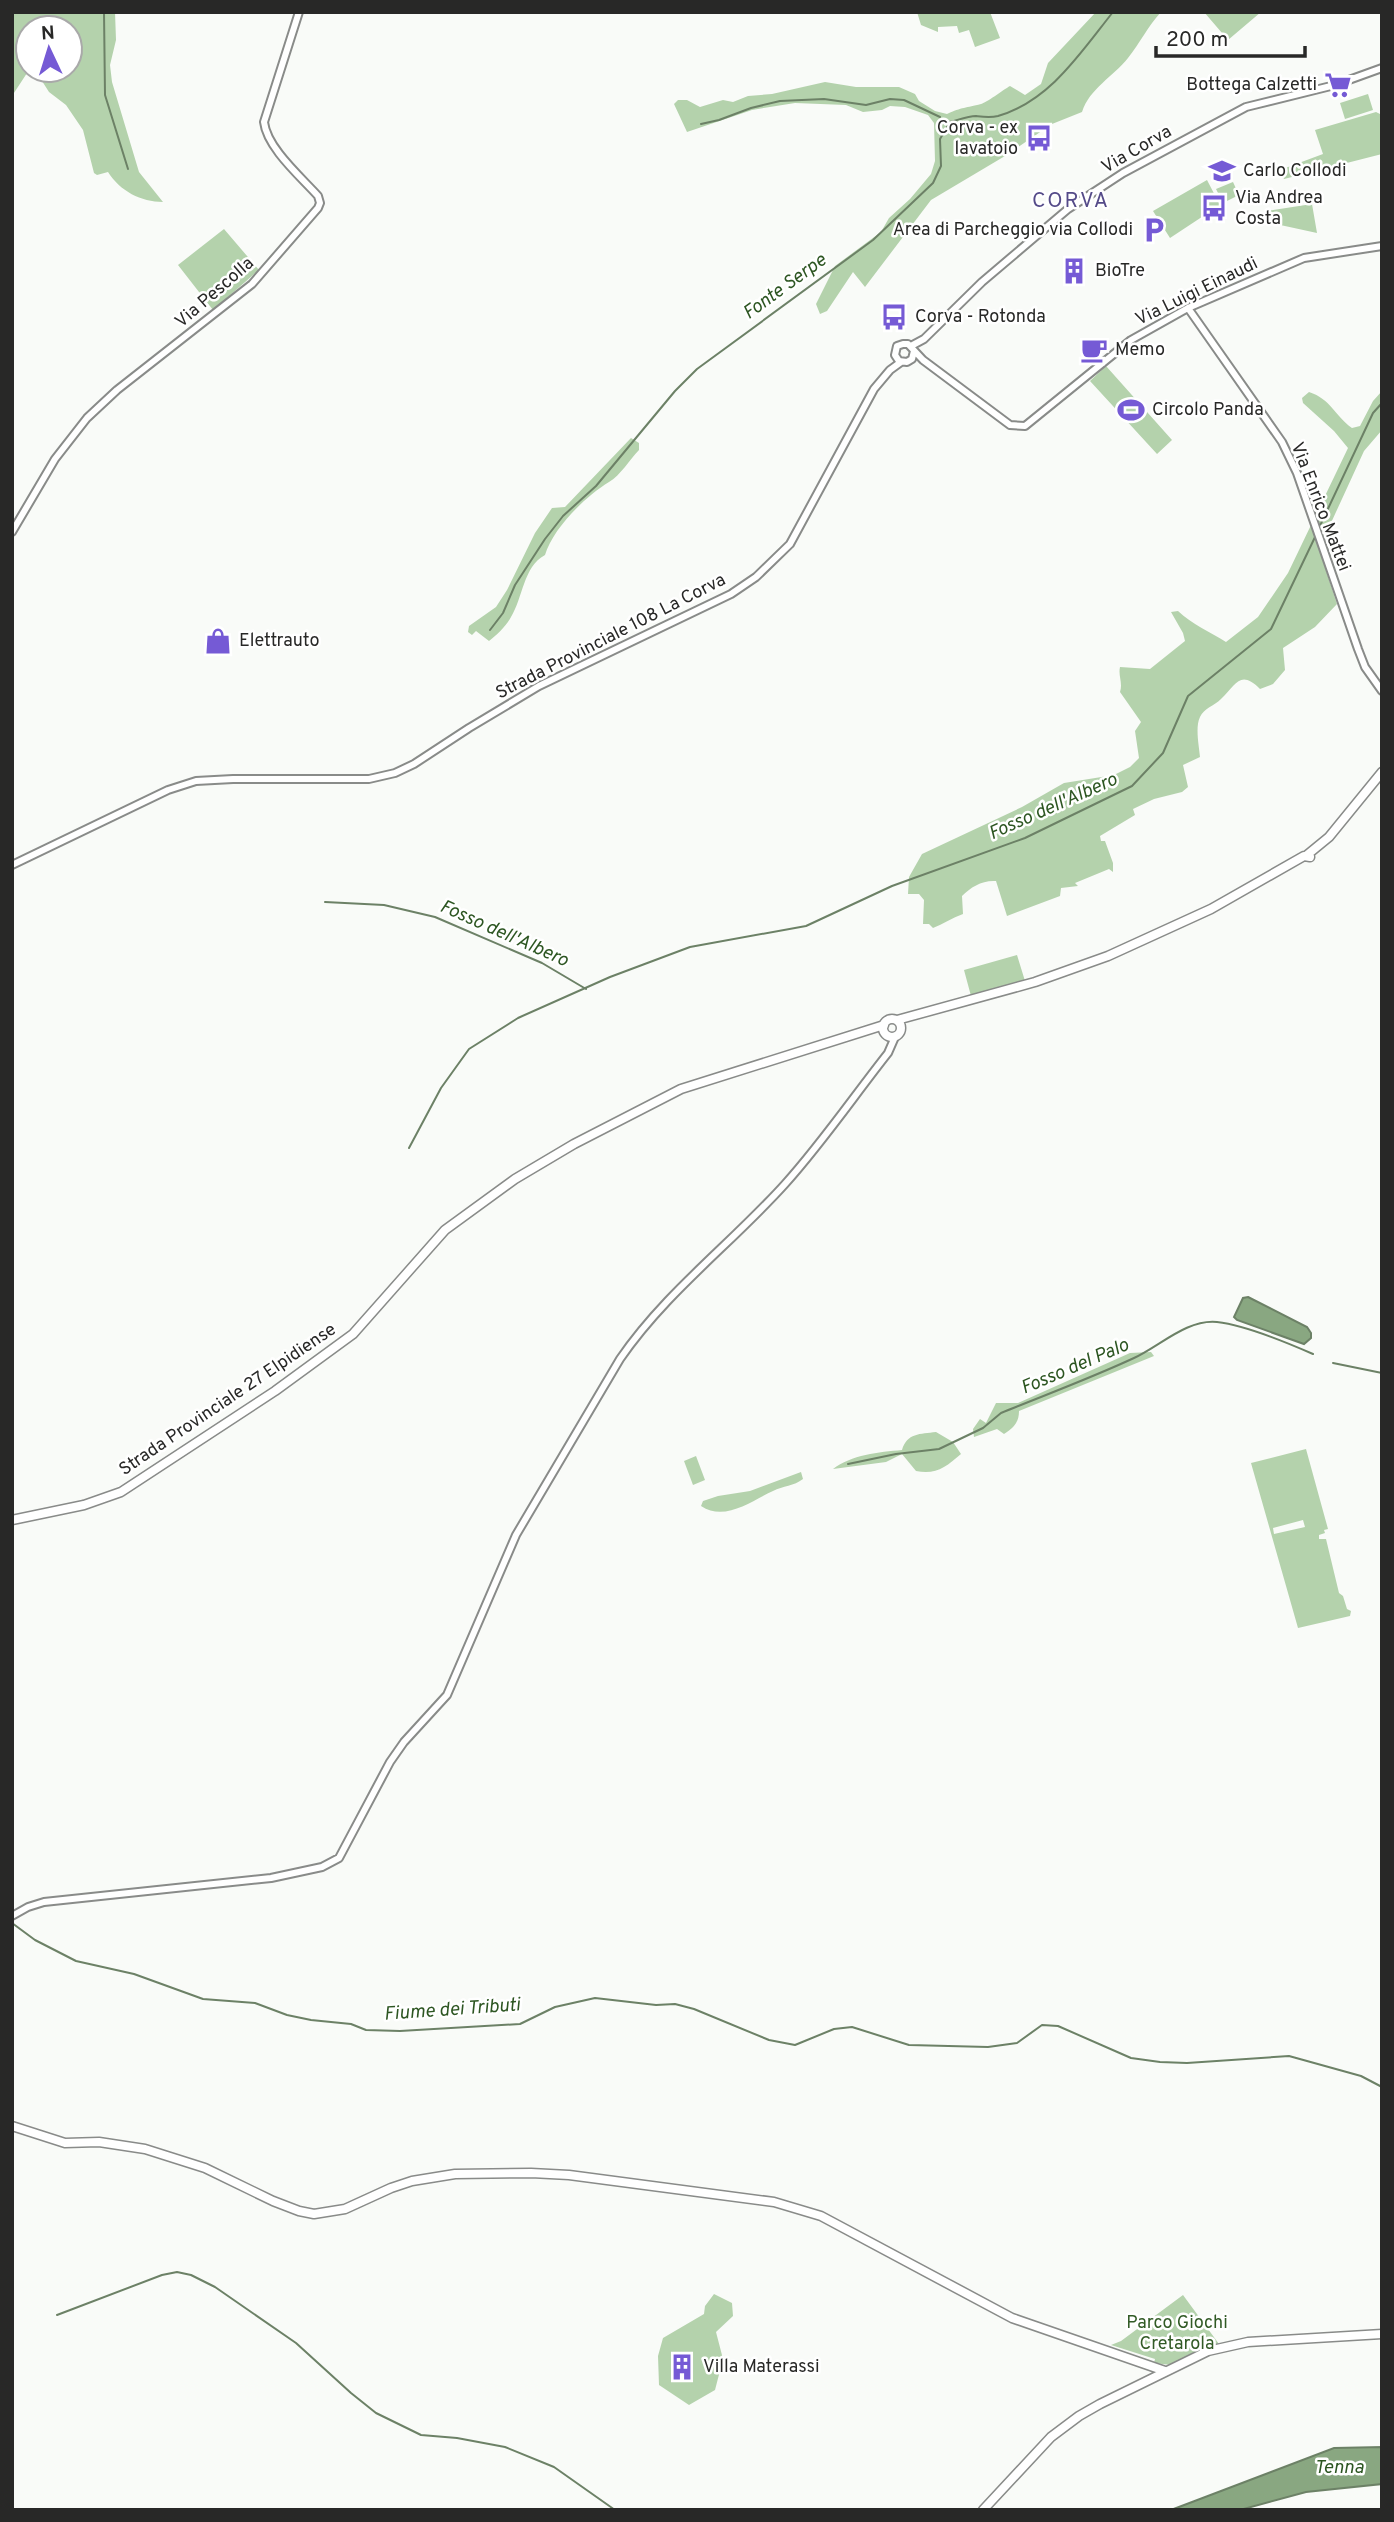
<svg xmlns="http://www.w3.org/2000/svg" width="1394" height="2522" font-family="Overpass,sans-serif">
  <style>
    .green { fill: #b4d2ac; fill-rule: evenodd }
    .water { fill: #89a781; stroke: #6c8166; stroke-width: 2 }
    .lines { fill: none; stroke-linecap: round; stroke-linejoin: round }
    .stream { stroke: #6c8166; stroke-width: 2 }
    .minor-casing { stroke: #898b89; stroke-width: 10 }
    .major-casing { stroke: #898b89; stroke-width: 11 }
    .minor { stroke: #fff; stroke-width: 6 }
    .major { stroke: #fff; stroke-width: 8 }
    .labels { text-anchor: middle; dominant-baseline: central; stroke-width: 5; stroke-linejoin: round; paint-order: stroke }
    .poi-label { font-size: 18px; fill: #282827; stroke: #fff; text-anchor: start }
    .street-label { font-size: 18px; fill: #282827; stroke: #fff }
    .park-label { font-size: 18px; fill: #325b26; stroke: #fff }
    .water-label { font-size: 19px; font-style: italic; fill: #2d5622; stroke: #fff }
    .quarter-label { font-size: 21px; letter-spacing: 2px; fill: #554b89; stroke: #fff }
  </style>
  <rect width="100%" height="100%" fill="#f9fbf8"/>
  <!-- green -->
  <path class="green" d="M 12,12 L 115,12 L 116,40 L 110,65 L 112,82 L 139,172 L 163,202 C 141,202 120,191 108,172 L 97,175 L 94,173 L 83,130 L 66,105 L 49,92 L 35,70 L 70,70 L 70,28 L 28,28 L 29,70 L 12,96 Z
    M 917,12 L 990,12 L 1000,38 L 975,47 L 969,30 L 959,33 L 957,26 L 938,27 L 938,32 L 921,25 Z
    M 1096,12 L 1161,12 C 1148,26 1140,43 1128,58 C 1113,77 1090,88 1082,112 L 1052,124 L 1005,156 L 931,200 L 865,287 L 853,272 L 827,311 L 820,314 L 816,304 L 835,266 L 881,232 L 889,218 L 910,199 L 931,174 L 935,161 L 934,123 L 928,115 L 905,107 L 890,106 L 882,110 L 863,112 L 846,105 L 795,103 L 752,110 L 687,132 L 674,104 L 678,100 L 687,100 L 700,107 L 723,100 L 733,102 L 748,96 L 772,94 L 825,82 L 856,87 L 899,87 L 915,94 L 919,101 L 935,111 L 947,114 C 962,107 966,108 981,104 C 986,103 1003,90 1010,86 L 1025,95 L 1041,84 L 1048,63 Z
    M 1204,12 L 1261,12 L 1228,40 Z
    M 1368,94 L 1373,110 L 1345,119 L 1340,103 Z
    M 1376,112 L 1382,115 L 1382,154 L 1284,179 L 1280,170 L 1323,154 L 1315,130 Z
    M 1207,180 L 1220,205 L 1170,238 L 1153,211 Z
    M 1233,182 L 1239,195 L 1223,203 L 1216,189 Z
    M 1312,204 L 1317,233 L 1257,220 L 1267,216 L 1267,211 Z
    M 224,229 L 259,270 L 213,310 L 178,265 Z
    M 1106,366 L 1172,440 L 1157,454 L 1090,381 Z
    M 1382,391 L 1382,430 L 1364,451 L 1319,549 L 1337,604 L 1315,627 L 1283,648 L 1285,670 L 1273,684 L 1260,689 C 1240,669 1236,685 1221,699 C 1214,706 1204,708 1200,717 C 1195,727 1199,746 1200,757 L 1183,765 L 1188,787 L 1182,792 L 1154,799 L 1133,809 L 1135,815 L 1100,836 L 1101,841 L 1105,841 L 1113,863 L 1113,872 L 1109,869 L 1075,883 L 1078,886 L 1061,888 L 1060,896 L 1007,916 L 996,881 C 982,880 971,887 962,896 L 963,914 C 952,918 943,924 933,928 L 929,924 L 923,924 L 924,900 L 919,894 L 908,894 L 909,877 L 922,854 L 1022,807 L 1064,783 L 1114,775 L 1130,767 L 1139,758 L 1135,731 L 1141,722 L 1120,692 C 1123,683 1118,676 1120,667 L 1150,669 L 1185,641 L 1183,633 L 1171,612 L 1178,611 C 1192,624 1210,632 1226,642 L 1258,617 L 1288,573 L 1348,448 L 1334,431 L 1303,403 L 1302,398 L 1309,392 C 1331,399 1335,416 1352,428 L 1360,426 L 1373,401 Z
    M 631,438 L 639,443 L 639,450 C 630,459 620,476 609,482 C 586,496 553,528 545,555 C 523,567 523,598 511,617 C 506,626 497,635 489,641 L 476,631 L 472,635 L 468,632 L 469,626 L 496,607 L 507,590 L 535,533 L 552,508 L 565,507 Z
    M 1017,955 L 1025,981 L 971,996 L 964,970 Z
    M 1151,1352 L 1154,1356 L 1019,1411 C 1019,1422 1014,1428 1004,1434 L 997,1429 L 974,1437 L 973,1429 L 980,1419 L 986,1423 L 996,1403 L 1018,1403 L 1130,1353 Z
    M 936,1432 L 953,1442 L 961,1454 C 946,1467 936,1475 916,1471 L 902,1454 L 886,1462 L 833,1469 C 851,1455 879,1452 902,1450 C 907,1433 920,1434 936,1432 Z
    M 1306,1449 L 1328,1529 L 1324,1530 L 1325,1533 L 1319,1535 L 1319,1539 L 1326,1539 L 1339,1593 L 1343,1596 L 1347,1609 L 1351,1611 L 1350,1616 L 1298,1628 L 1251,1463 ZM 1303,1520 L 1305,1527 L 1274,1534 L 1273,1528 Z
    M 696,1456 L 705,1480 L 693,1485 L 684,1461 Z
    M 801,1472 L 803,1479 C 794,1486 783,1486 773,1491 C 751,1501 725,1522 701,1506 L 703,1501 L 718,1496 L 750,1491 Z
    M 714,2294 L 732,2303 L 733,2316 L 716,2332 L 723,2359 L 715,2390 L 689,2405 L 659,2385 L 658,2356 L 663,2338 L 704,2314 L 705,2306 Z
    M 1183,2295 L 1219,2344 L 1171,2365 L 1154,2363 L 1155,2359 L 1111,2345 L 1121,2341 Z"/>
  <!-- water -->
  <path class="water" d="M 1248,1297 L 1307,1327 L 1311,1333 L 1311,1338 L 1304,1344 L 1237,1320 L 1234,1317 L 1243,1298 Z
    M 1382,2447 L 1382,2484 L 1306,2492 L 1240,2510 L 1171,2510 L 1334,2448 Z"/>
  <g class="lines">
    <!-- stream -->
    <path class="stream" d="M 104,12 L 105,95 L 128,169
      M 701,124 L 719,120 L 751,108 L 780,101 L 824,99 L 866,105 L 890,99 L 904,100 L 940,117
      M 1318,530 L 1373,413 L 1382,403
      M 490,630 L 503,613 L 515,585 L 545,539 L 563,516 L 596,486 L 675,391 L 697,369 L 873,240 L 933,183 L 941,166 L 940,139 L 950,122 C 958,120 968,116 976,116 C 984,117 990,118 998,116 C 1050,101 1081,52 1113,12
      M 325,902 L 384,905 L 435,917 L 542,963 L 586,989
      M 409,1148 L 441,1088 L 469,1049 L 518,1018 L 610,977 L 690,947 L 806,926 L 892,886 L 1025,838 L 1132,786 L 1163,753 L 1188,696 L 1271,629 L 1316,535
      M 1333,1363 L 1382,1373
      M 848,1464 L 896,1454 L 939,1449 L 983,1428 L 1001,1413 C 1045,1395 1091,1378 1134,1358 C 1160,1346 1187,1319 1217,1322 C 1243,1325 1288,1343 1313,1354
      M 12,1923 L 35,1940 L 76,1961 L 134,1974 L 203,1999 L 255,2003 L 287,2015 L 311,2020 L 351,2024 L 366,2030 L 400,2031 L 520,2024 L 555,2007 L 595,1998 L 656,2005 L 675,2004 L 694,2009 L 769,2040 L 795,2045 L 834,2029 L 852,2027 L 909,2045 L 988,2047 L 1017,2043 L 1042,2025 L 1058,2026 L 1131,2058 L 1160,2062 L 1187,2063 L 1289,2056 L 1361,2076 L 1382,2087
      M 57,2315 L 162,2275 L 177,2272 L 191,2275 L 215,2287 L 296,2343 L 351,2393 L 376,2413 L 421,2435 L 457,2438 L 505,2447 L 554,2467 L 615,2510"/>
    <!-- minor casing -->
    <g class="minor-casing">
      <path id="minor" d="M 1188,308 L 1282,442 L 1297,473 L 1358,649 L 1365,667 L 1382,691
        M 911,346 L 924,339 L 982,282 L 1068,209 L 1123,173 L 1246,107 L 1335,85 L 1382,68
        M 914,351 L 912,359 L 907,362 L 899,361 L 895,355 L 897,346 L 903,344 L 908,344 L 923,360 L 1010,425 L 1025,426 L 1131,340 L 1188,308 L 1304,258 L 1382,246
        M 12,532 L 55,459 L 87,418 L 117,390 L 252,284 L 318,208 L 320,203 L 318,196 C 301,177 267,148 264,122 L 299,12
        M 12,865 L 168,790 L 196,781 L 233,779 L 369,779 L 395,773 L 414,764 L 469,728 L 539,686 L 731,594 L 756,577 L 790,544 L 874,389 L 890,370 L 901,362
        M 12,1916 L 28,1907 L 44,1902 L 271,1878 L 322,1867 L 339,1858 L 390,1762 L 404,1742 L 447,1695 L 516,1535 L 620,1359 C 666,1292 731,1244 785,1184 C 822,1143 854,1096 888,1053 L 895,1037"/>
    </g>
    <!-- major casing -->
    <g class="major-casing">
      <path id="major" d="M 1307,855 L 1329,837 L 1382,772
        M883 1028a9 9 0 1 1 18 0a9 9 0 1 1-18 0Z
        M 897,1020 L 1035,982 L 1108,956 L 1211,909 L 1304,856 L 1310,857
        M 12,1520 L 84,1505 L 121,1492 L 275,1391 L 353,1334 L 445,1230 L 515,1179 L 574,1144 L 681,1089 L 884,1025
        M 12,2126 L 65,2143 L 99,2142 L 145,2149 L 205,2168 L 273,2201 L 299,2211 L 314,2214 L 345,2209 L 391,2188 L 412,2181 L 455,2174 L 531,2173 L 569,2175 L 774,2202 L 821,2216 L 1012,2318 L 1165,2371
        M 983,2510 L 1051,2437 L 1079,2416 L 1100,2404 L 1208,2351 L 1248,2342 L 1382,2334"/>
    </g>
    <!-- minor -->
    <use href="#minor" class="minor"/>
    <!-- major -->
    <use href="#major" class="major"/>
  </g>
  <!-- icons -->
  <defs>
    <g id="supermarket-bare" transform="scale(2.1)"><path d="M-6-5.5h2.5l.6 2H6L4.5 2H-2.5L-4.4-4H-6ZM-1.5 3.2a1.3 1.3 0 1 0 .1 0ZM3 3.2a1.3 1.3 0 1 0 .1 0Z" fill="#755ad5" stroke="#fff" stroke-width="2.5" paint-order="stroke"/></g>
    <g id="bus-bare" transform="scale(2.1)"><path d="M-5-6H5V4H4V6H2V4H-2V6H-4V4H-5ZM-3.5-4V0h7V-4ZM-3.5 1.2v1.5H-2V1.2ZM2 1.2v1.5H3.5V1.2Z" fill="#755ad5" stroke="#fff" stroke-width="2.5" paint-order="stroke"/></g>
    <g id="school-bare" transform="scale(2.1)"><path d="M0-5L7-2L0 1L-7-2ZM-4 1L0 2.5L4 1V4Q0 6-4 4Z" fill="#755ad5" stroke="#fff" stroke-width="2.5" paint-order="stroke"/></g>
    <g id="parking-bare" transform="scale(2.1)"><path d="M-3.5-5.5H1a3.5 3.5 0 0 1 0 7H-1V5.5H-3.5ZM-1-3.4V-.6H.8a1.4 1.4 0 0 0 0-2.8Z" fill="#755ad5" stroke="#fff" stroke-width="2.5" paint-order="stroke"/></g>
    <g id="building-bare" transform="scale(2.1)"><path d="M-4-6H4V6H1V3H-1V6H-4ZM-2.5-4.3h1.7v1.8h-1.7ZM.8-4.3h1.7v1.8H.8ZM-2.5-1h1.7V.8h-1.7ZM.8-1h1.7V.8H.8Z" fill="#755ad5" stroke="#fff" stroke-width="2.5" paint-order="stroke"/></g>
    <g id="cafe-bare" transform="scale(2.1)"><path d="M-5.5-4.5H6V0H3Q3 3.5 0 3.5H-2.5Q-5.5 3.5-5.5 0ZM3-3.2v2h1.7v-2ZM-6 4.5H4V6H-6Z" fill="#755ad5" stroke="#fff" stroke-width="2.5" paint-order="stroke"/></g>
    <g id="stadium-bare" transform="scale(2.1)"><path d="M0-5a6.5 5 0 1 0 0 10a6.5 5 0 1 0 0-10ZM-3.5-1.8h7v3.6h-7Z" fill="#755ad5" stroke="#fff" stroke-width="2.5" paint-order="stroke"/></g>
    <g id="shop-bare" transform="scale(2.1)"><path d="M-5-2.5h2.3a2.7 3.5 0 0 1 5.4 0H5L5.5 6h-11ZM-1.5-2.5h3a1.5 2.3 0 0 0-3 0Z" fill="#755ad5" stroke="#fff" stroke-width="2.5" paint-order="stroke"/></g>
  </defs>
  <g fill-rule="evenodd">
    <use href="#supermarket-bare" x="1338" y="85"/>
    <use href="#bus-bare" x="1039" y="138"/>
    <use href="#school-bare" x="1222" y="171"/>
    <use href="#bus-bare" x="1214" y="208"/>
    <use href="#parking-bare" x="1154" y="230"/>
    <use href="#building-bare" x="1074" y="271"/>
    <use href="#bus-bare" x="894" y="317"/>
    <use href="#cafe-bare" x="1094" y="350"/>
    <use href="#stadium-bare" x="1131" y="410"/>
    <use href="#shop-bare" x="218" y="641"/>
    <use href="#building-bare" x="682" y="2367"/>
  </g>
  <g class="labels">
    <!-- poi labels -->
    <g class="poi-label">
      <text x="1317" y="85" text-anchor="end">Bottega Calzetti</text>
      <text x="1018" y="128" text-anchor="end">Corva - ex<tspan x="1018" dy="21">lavatoio</tspan></text>
      <text x="1243" y="171">Carlo Collodi</text>
      <text x="1235" y="198">Via Andrea<tspan x="1235" dy="21">Costa</tspan></text>
      <text x="1133" y="230" text-anchor="end">Area di Parcheggio via Collodi</text>
      <text x="1095" y="271">BioTre</text>
      <text x="915" y="317">Corva - Rotonda</text>
      <text x="1115" y="350">Memo</text>
      <text x="1152" y="410">Circolo Panda</text>
      <text x="239" y="641">Elettrauto</text>
      <text x="703" y="2367">Villa Materassi</text>
    </g>
    <!-- street labels -->
    <g class="street-label">
      <text transform="translate(1137 150) rotate(-30)">Via Corva</text>
      <text transform="translate(1197 292) rotate(-26)">Via Luigi Einaudi</text>
      <text transform="translate(215 293) rotate(-41)">Via Pescolla</text>
      <text transform="translate(1320 507) rotate(69)">Via Enrico Mattei</text>
      <text transform="translate(611 637) rotate(-27)">Strada Provinciale 108 La Corva</text>
      <text transform="translate(228 1400) rotate(-34)">Strada Provinciale 27 Elpidiense</text>
    </g>
    <!-- park labels -->
    <g class="park-label">
      <text x="1177" y="2323">Parco Giochi<tspan x="1177" dy="21">Cretarola</tspan></text>
    </g>
    <!-- water labels -->
    <g class="water-label">
      <text transform="translate(785 287) rotate(-36)">Fonte Serpe</text>
      <text transform="translate(1053 807) rotate(-24)">Fosso dell'Albero</text>
      <text transform="translate(504 934) rotate(24)">Fosso dell'Albero</text>
      <text transform="translate(1075 1367) rotate(-23)">Fosso del Palo</text>
      <text transform="translate(452 2010) rotate(-4)">Fiume dei Tributi</text>
      <text x="1339" y="2468">Tenna</text>
    </g>
    <!-- quarter labels -->
    <g class="quarter-label">
      <text x="1071" y="201">CORVA</text>
    </g>
  </g>
  <!-- border -->
  <rect width="1394" height="2522" fill="none" stroke="#282827" stroke-width="28"/>
  <!-- north arrow -->
  <g transform="translate(49 49) rotate(356)"><circle r="33" fill="#ffffff" stroke="#a9a9a9" stroke-width="2"/>
  <path d="M0-5L12 26L0 18L-12 26Z" fill="#755ad5"/>
  <text y="-10" font-size="19" font-weight="bold" text-anchor="middle" fill="#282827">N</text>
  </g>
  <!-- scale -->
  <path d="M1156 46v10h149v-10" fill="none" stroke="#282827" stroke-width="3.5"/>
  <text x="1166" y="46" font-size="21" fill="#282827" stroke="#ffffff" stroke-width="5" paint-order="stroke">200 m</text>
</svg>
